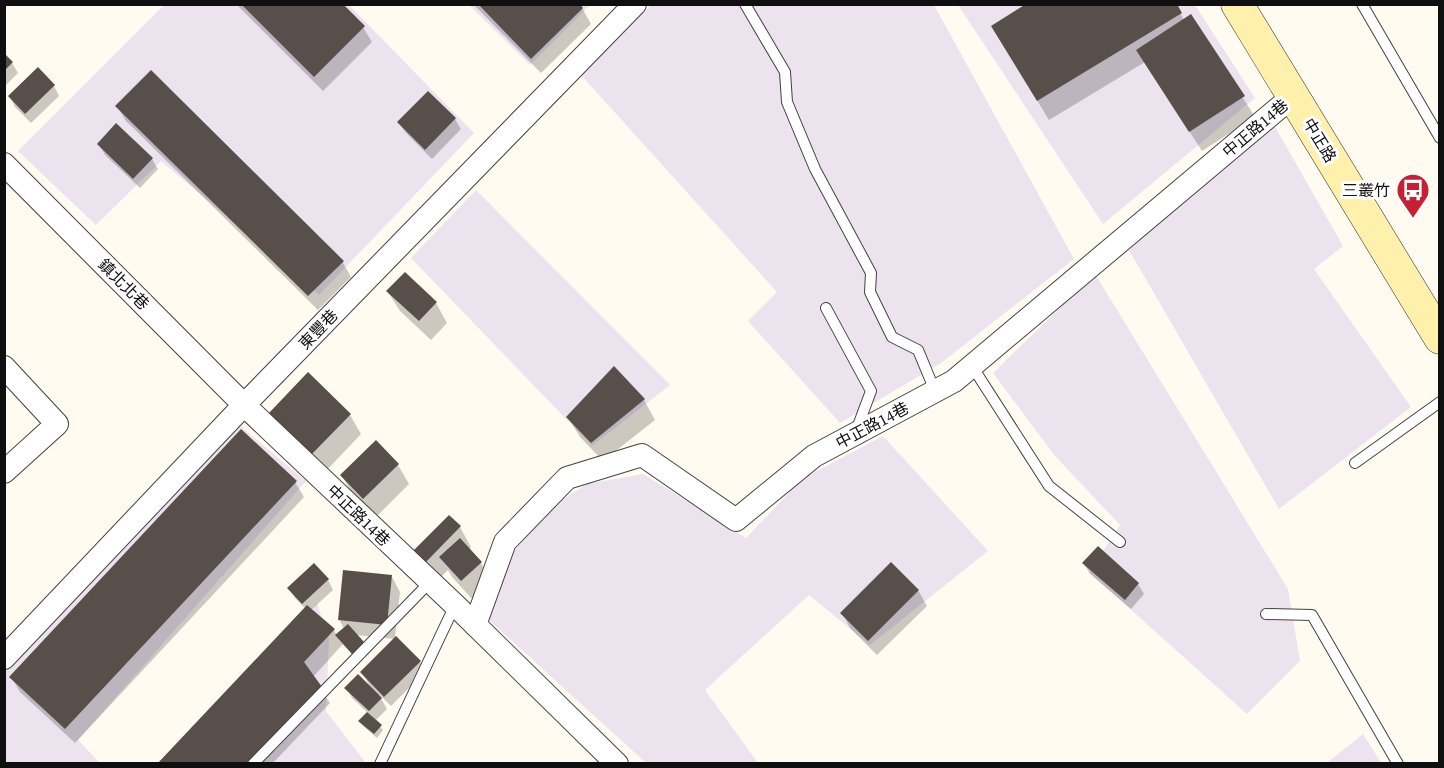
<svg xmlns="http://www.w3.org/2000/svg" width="1444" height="768" font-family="'Source Serif 4','Noto Sans TC',serif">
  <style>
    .industrial { fill: #ece3ee }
    .shadow { fill: #0003 }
    .building { fill: #584f4b }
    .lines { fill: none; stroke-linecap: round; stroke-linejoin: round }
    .service-casing { stroke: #424242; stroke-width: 12 }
    .minor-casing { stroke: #424242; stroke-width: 24 }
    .secondary-casing { stroke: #313131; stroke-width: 33 }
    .service { stroke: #fff; stroke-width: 10 }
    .minor { stroke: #fff; stroke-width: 22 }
    .secondary { stroke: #fff0ac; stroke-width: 32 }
    .labels { text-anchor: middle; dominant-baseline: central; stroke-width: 6; stroke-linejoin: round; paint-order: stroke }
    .street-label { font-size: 16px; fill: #0f0f0f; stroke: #fff }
    .poi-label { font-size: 16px; fill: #0f0f0f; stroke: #fff; text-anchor: end }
  </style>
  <rect width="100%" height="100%" fill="#fffbf1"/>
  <!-- industrial -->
  <path class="industrial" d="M 165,4 L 349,5 L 474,133 L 319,295 L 161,161 L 96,225 L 18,151 Z
    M 469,5 L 590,5 L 530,65 Z
    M 651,5 L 934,5 L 1074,259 L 941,363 L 840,423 L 748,321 L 777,292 L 581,75 Z
    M 958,5 L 1195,5 L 1255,98 L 1103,224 Z
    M 1274,125 L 1343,246 L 1314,269 L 1411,407 L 1279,509 L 1129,250 Z
    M 476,190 L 670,385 L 592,446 L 411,258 Z
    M 1095,274 L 1288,589 L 1300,661 L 1247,714 L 1089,572 L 1120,525 L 1055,456 L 993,373 Z
    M 239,425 L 306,481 L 78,740 L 100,763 L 5,763 L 4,667 Z
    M 883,436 L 988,551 L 870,645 L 809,595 L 705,690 L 758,763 L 646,763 L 488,619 L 514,551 L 551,507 L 587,484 L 643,474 L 746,538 L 802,479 Z
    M 317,603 L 329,639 L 326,711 L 366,763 L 171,764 Z
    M 1363,734 L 1381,763 L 1327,763 Z"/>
  <!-- shadow -->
  <path class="shadow" d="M 236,4 L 341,4 L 363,27 L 372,42 L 323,91 Z
    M 473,4 L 578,4 L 582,8 L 591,24 L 541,73 Z
    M 1175,4 L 1184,20 L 1191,16 L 1255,117 L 1202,151 L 1145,62 L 1049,120 L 1004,46 Z
    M 4,55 L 12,63 L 18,73 L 4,87 Z
    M 54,86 L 59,96 L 31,123 L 15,107 L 10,97 Z
    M 428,93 L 455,119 L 461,129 L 432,159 L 405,132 L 399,122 Z
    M 117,106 L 342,261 L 351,277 L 318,310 L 126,121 Z
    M 99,145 L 152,159 L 158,169 L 140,188 L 105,155 Z
    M 388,292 L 436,303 L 447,323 L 431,340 L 400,311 Z
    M 614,368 L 644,400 L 655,420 L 603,461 L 580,437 L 568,417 Z
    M 271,413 L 350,415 L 361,434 L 324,473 L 282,433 Z
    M 398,465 L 409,484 L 375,518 L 353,495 L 342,476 Z
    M 295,482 L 304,497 L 75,743 L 20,692 L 11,677 Z
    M 460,527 L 471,547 L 468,550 L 481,563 L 492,583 L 473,600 L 452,577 L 448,570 L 437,581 L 415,552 Z
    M 1098,548 L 1138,584 L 1144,594 L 1131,609 L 1090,574 L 1084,564 Z
    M 392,577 L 400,592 L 395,637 L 420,662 L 425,672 L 391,706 L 380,695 L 379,695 L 387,709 L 375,721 L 383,730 L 377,738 L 363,726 L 360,721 L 368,713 L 352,698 L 346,688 L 370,687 L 362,672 L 395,639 L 356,635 L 366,647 L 355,657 L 343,644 L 313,677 L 330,703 L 272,764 L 160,764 L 306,609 L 295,598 L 289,588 L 328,580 L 333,590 L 311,610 L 334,630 L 337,636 L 344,629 L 339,619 Z
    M 918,590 L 927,606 L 877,655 L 850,628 L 842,613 Z"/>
  <!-- building -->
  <path class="building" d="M 241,4 L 343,4 L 365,26 L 314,77 Z
    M 478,4 L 580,4 L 583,8 L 531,59 Z
    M 1026,4 L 1177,4 L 1182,13 L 1037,101 L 991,26 Z
    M 1191,14 L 1245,96 L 1189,132 L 1136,50 Z
    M 4,53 L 13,62 L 4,71 Z
    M 38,67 L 55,85 L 25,114 L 8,96 Z
    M 151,70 L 344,261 L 308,296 L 115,106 Z
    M 428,91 L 456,118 L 425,150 L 397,122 Z
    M 116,123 L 153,158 L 133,179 L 97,144 Z
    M 405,272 L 437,302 L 419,321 L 386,291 Z
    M 614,366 L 645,399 L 591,443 L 566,417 Z
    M 308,372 L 351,414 L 312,454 L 269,413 Z
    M 241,429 L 297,481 L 65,729 L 9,677 Z
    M 376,440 L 399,464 L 363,499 L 340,475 Z
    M 449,515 L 461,526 L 425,563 L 413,551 Z
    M 460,538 L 482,562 L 461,581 L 439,557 Z
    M 1098,546 L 1139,583 L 1125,600 L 1082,563 Z
    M 891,562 L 919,590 L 868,641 L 840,613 Z
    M 314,563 L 329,579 L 302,604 L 287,588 Z
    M 343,570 L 392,575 L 387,625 L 338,620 Z
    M 307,605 L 335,629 L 304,662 L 322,687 L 250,764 L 157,764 Z
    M 348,624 L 364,642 L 352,654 L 335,635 Z
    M 396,636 L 421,661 L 384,697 L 360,672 Z
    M 358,674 L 382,698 L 369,711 L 344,688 Z
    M 367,712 L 382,725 L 374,734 L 358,721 Z"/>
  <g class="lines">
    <!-- service casing -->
    <g class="service-casing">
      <path id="service" d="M 745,4 L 785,72 L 787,102 L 815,169 L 871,273 L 870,292 L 892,337 L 918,350 L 935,391
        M 1362,4 L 1440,138
        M 826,308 L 871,391 L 856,431
        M 972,366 L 1049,486 L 1120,542
        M 1355,463 L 1440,402
        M 1266,614 L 1312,615 L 1398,764
        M 253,764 L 430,582
        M 380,764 L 455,605"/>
    </g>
    <!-- minor casing -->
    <g class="minor-casing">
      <path id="minor" d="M 4,164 L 244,405 L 455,605 L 617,764
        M 4,367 L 57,424 L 4,472
        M 475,625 L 505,542 L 567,478 L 642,455 L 736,520 L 814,456 L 954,381 L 1293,96
        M 4,658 L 244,405 L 635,4"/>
    </g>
    <!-- secondary casing -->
    <g class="secondary-casing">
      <path id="secondary" d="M 1237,4 L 1440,338"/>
    </g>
    <!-- service -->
    <use href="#service" class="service"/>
    <!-- minor -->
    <use href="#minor" class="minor"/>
    <!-- secondary -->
    <use href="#secondary" class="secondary"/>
  </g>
  <!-- icons -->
  <defs>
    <g id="bus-pin" transform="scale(1.725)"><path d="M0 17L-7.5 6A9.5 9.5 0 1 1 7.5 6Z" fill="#c62034" stroke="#fff"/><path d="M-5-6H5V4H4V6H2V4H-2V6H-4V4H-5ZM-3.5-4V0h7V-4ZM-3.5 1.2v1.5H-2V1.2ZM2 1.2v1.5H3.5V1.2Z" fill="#fff"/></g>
  </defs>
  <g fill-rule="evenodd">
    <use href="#bus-pin" x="1413" y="190"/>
  </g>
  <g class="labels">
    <!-- street labels -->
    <g class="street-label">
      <text transform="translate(1255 128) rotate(-40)">中正路14巷</text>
      <text transform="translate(1320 140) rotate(59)">中正路</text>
      <text transform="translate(124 284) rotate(45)">鎮北北巷</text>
      <text transform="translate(318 329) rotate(-46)">東豐巷</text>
      <text transform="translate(872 425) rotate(-28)">中正路14巷</text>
      <text transform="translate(359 515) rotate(44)">中正路14巷</text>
    </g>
    <!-- poi labels -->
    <g class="poi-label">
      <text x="1390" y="190">三叢竹</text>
    </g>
  </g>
  <!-- border -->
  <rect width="1444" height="768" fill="none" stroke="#0f0f0f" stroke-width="12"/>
</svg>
